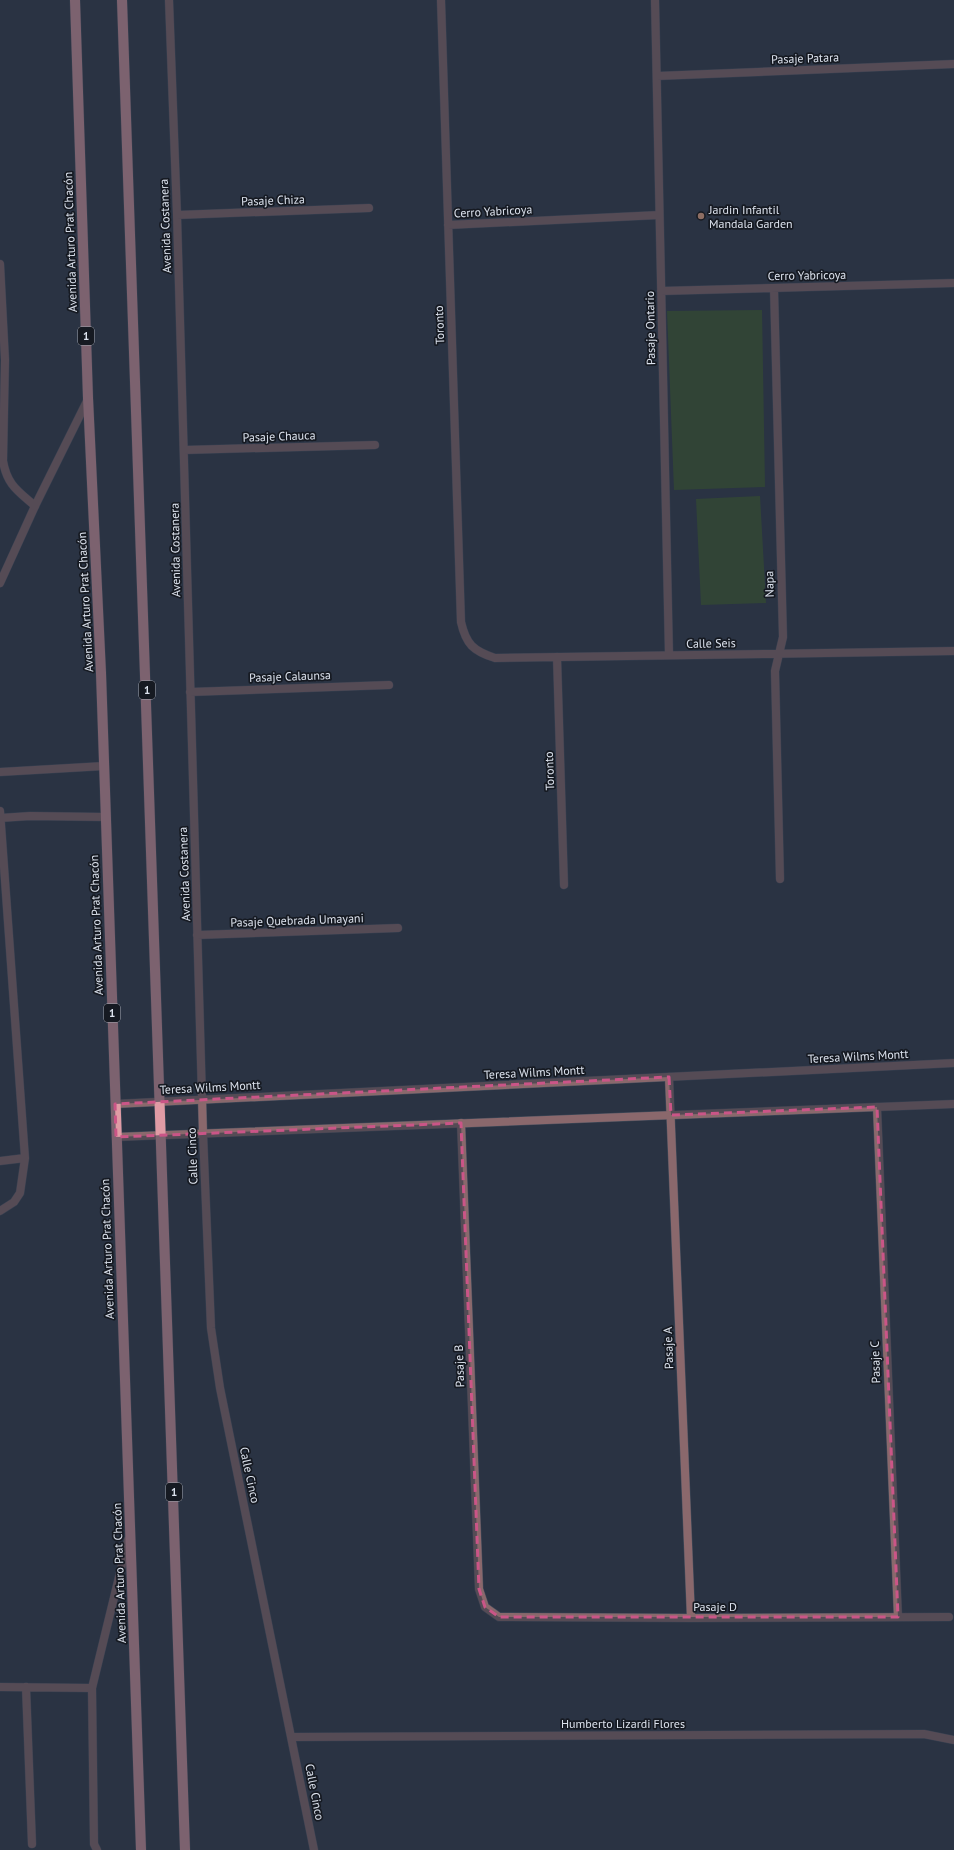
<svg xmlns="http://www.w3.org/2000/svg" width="954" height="1850" font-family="'PT Sans',sans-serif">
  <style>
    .green { fill: #3a5a26 }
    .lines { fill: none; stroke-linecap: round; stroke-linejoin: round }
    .service-casing { stroke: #464f5e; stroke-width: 9 }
    .minor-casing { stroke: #464f5e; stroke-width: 9 }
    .tertiary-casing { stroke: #464f5e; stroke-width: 9 }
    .primary-casing { stroke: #464f5e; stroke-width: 11 }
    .service { stroke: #8a686c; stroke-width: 8 }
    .minor { stroke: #8a686c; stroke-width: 8 }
    .tertiary { stroke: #8a686c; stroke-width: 8 }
    .primary { stroke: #e09ba5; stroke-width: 10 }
    .marked { fill: none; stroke: #ca5587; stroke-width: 3; stroke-dasharray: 8 5; stroke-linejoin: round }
    .education-dot { fill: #8d6e63; stroke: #161a22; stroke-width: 1.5 }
    .labels { text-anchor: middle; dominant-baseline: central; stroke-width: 3.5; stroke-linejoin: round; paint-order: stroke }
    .shield { fill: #161a22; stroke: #a1a6b0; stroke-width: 1 }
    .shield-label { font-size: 11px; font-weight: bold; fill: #dce2ed }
    .street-label { font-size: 12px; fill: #dce2ed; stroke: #161a22 }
    .poi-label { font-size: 12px; fill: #dce2ed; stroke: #161a22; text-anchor: start }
  </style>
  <rect width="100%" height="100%" fill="#2a3343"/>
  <!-- green -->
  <path class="green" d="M 762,310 L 765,487 L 674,490 L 667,311 Z
    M 760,496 L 766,603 L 701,605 L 696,499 Z"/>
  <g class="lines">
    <!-- service casing -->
    <g class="service-casing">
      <path id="service" d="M 0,583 L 35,506
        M 0,1687 L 92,1688
        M 26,1687 L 32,1844
        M 97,1850 L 94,1844 L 92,1688 L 128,1540"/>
    </g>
    <!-- minor casing -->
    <g class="minor-casing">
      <path id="minor" d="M 169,0 L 177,215 L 203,1133 L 211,1328 L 220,1388 L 314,1850
        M 441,0 L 461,622 C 466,644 473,651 495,658 L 954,651
        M 655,0 L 669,655
        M 657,76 L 954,64
        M 177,215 L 369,208
        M 448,225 L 659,215
        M 0,264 L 5,360 L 3,461 C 7,485 18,491 35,506 L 88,399
        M 774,288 L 783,637 L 775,671 L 780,879
        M 661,291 L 954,283
        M 184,450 L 375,445
        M 557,657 L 564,885
        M 190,692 L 389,685
        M 0,772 L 104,766
        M 0,811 L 25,1158 L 20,1193 L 14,1202 L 0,1211
        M 0,818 L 30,816 L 106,817
        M 197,935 L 398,928
        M 669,1077 L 691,1618
        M 877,1107 L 898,1617
        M 461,1123 L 479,1589 L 485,1607 L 499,1617 L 691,1618 L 949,1617
        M 0,1161 L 25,1158
        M 292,1737 L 924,1734 L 954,1740"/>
    </g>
    <!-- tertiary casing -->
    <g class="tertiary-casing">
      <path id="tertiary" d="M 115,1104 L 954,1063
        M 116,1137 L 954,1104"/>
    </g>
    <!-- primary casing -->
    <g class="primary-casing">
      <path id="primary" d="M 75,0 L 88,398 L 101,673 L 141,1850
        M 122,0 L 185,1850"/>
    </g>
    <!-- service -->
    <use href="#service" class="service"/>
    <!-- minor -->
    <use href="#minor" class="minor"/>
    <!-- tertiary -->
    <use href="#tertiary" class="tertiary"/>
    <!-- primary -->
    <use href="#primary" class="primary"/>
  </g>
  <!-- marked area -->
  <path d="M0 0H954V1850H0ZM 669,1077 L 671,1115 L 877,1107 L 898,1617 L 499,1617 L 485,1607 L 479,1589 L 461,1123 L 116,1137 L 115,1104 Z" fill="#2a3343" fill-opacity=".55" fill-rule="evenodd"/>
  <path class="marked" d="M 669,1077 L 671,1115 L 877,1107 L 898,1617 L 499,1617 L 485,1607 L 479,1589 L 461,1123 L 116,1137 L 115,1104 Z"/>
  <!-- markers -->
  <circle class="education-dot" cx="701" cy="216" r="4"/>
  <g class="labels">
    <!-- shield labels -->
    <g class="shield">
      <rect x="78" y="327" width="16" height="18" rx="3"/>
      <rect x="139" y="681" width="16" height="18" rx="3"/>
      <rect x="104" y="1004" width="16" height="18" rx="3"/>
      <rect x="166" y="1483" width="16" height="18" rx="3"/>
    </g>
    <g class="shield-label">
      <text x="86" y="336">1</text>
      <text x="147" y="690">1</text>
      <text x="112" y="1013">1</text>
      <text x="174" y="1492">1</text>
    </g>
    <!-- street labels -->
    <g class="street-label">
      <text transform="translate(805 58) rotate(-2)">Pasaje Patara</text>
      <text transform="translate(273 200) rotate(-2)">Pasaje Chiza</text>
      <text transform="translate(493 211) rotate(-3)">Cerro Yabricoya</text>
      <text transform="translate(165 226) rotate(-92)">Avenida Costanera</text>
      <text transform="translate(70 242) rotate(-92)">Avenida Arturo Prat Chacón</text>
      <text transform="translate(807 275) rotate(-1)">Cerro Yabricoya</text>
      <text transform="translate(439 325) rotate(-92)">Toronto</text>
      <text transform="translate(650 328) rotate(-91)">Pasaje Ontario</text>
      <text transform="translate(279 436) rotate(-2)">Pasaje Chauca</text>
      <text transform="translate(175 550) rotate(-91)">Avenida Costanera</text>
      <text transform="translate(769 584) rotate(-91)">Napa</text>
      <text transform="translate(85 602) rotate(-93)">Avenida Arturo Prat Chacón</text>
      <text transform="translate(711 643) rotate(-1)">Calle Seis</text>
      <text transform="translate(290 676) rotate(-2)">Pasaje Calaunsa</text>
      <text transform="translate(549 771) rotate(-92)">Toronto</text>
      <text transform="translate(184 874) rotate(-92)">Avenida Costanera</text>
      <text transform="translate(297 920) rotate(-2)">Pasaje Quebrada Umayani</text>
      <text transform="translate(96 925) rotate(-92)">Avenida Arturo Prat Chacón</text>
      <text transform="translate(858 1056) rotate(-3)">Teresa Wilms Montt</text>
      <text transform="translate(534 1072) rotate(-3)">Teresa Wilms Montt</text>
      <text transform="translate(210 1087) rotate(-3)">Teresa Wilms Montt</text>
      <text transform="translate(192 1156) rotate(-92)">Calle Cinco</text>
      <text transform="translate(107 1249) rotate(-92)">Avenida Arturo Prat Chacón</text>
      <text transform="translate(668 1348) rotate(-92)">Pasaje A</text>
      <text transform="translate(875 1362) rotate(-92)">Pasaje C</text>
      <text transform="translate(459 1366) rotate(-92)">Pasaje B</text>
      <text transform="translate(250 1475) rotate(78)">Calle Cinco</text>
      <text transform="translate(119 1573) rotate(-92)">Avenida Arturo Prat Chacón</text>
      <text x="715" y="1606">Pasaje D</text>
      <text x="623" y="1723">Humberto Lizardi Flores</text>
      <text transform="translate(315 1792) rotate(79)">Calle Cinco</text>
    </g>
    <!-- poi labels -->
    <g class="poi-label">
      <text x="709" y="209">Jardin Infantil<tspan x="709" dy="14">Mandala Garden</tspan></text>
    </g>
  </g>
</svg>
